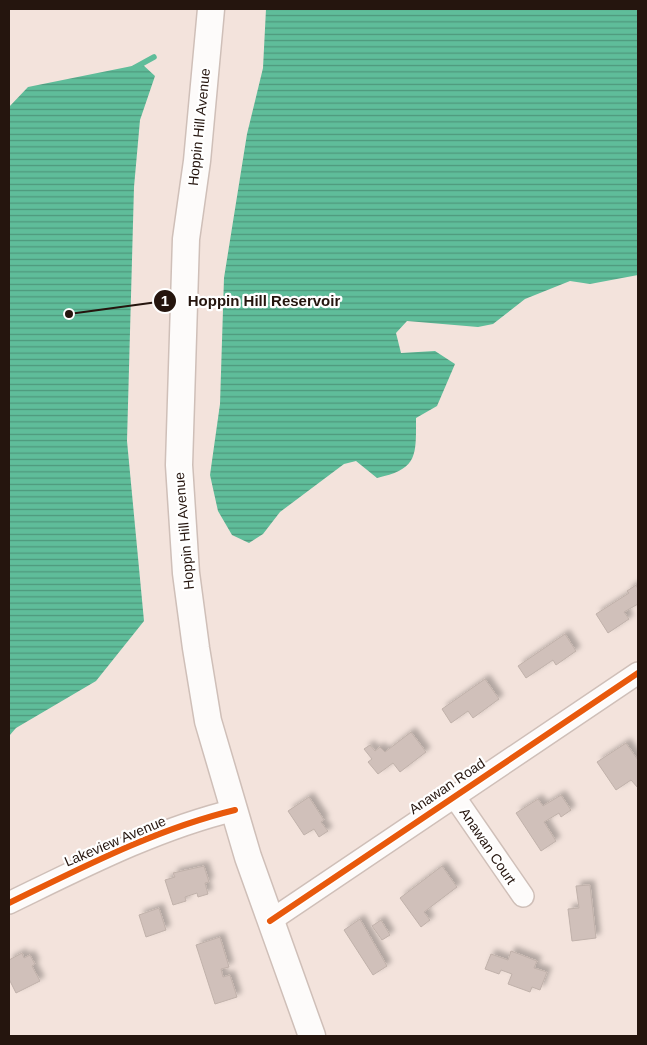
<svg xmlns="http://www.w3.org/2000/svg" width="647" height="1045" font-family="Helvetica,sans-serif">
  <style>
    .water { fill: url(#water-rules) }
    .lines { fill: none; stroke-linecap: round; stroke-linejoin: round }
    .stream { stroke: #5fbd9a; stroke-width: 5.5 }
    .building { fill: #d0c0ba; stroke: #c0b1aa; filter: url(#shadow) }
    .minor-casing { stroke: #cfbfb8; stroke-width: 24 }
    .major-casing { stroke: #cfbfb8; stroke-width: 29 }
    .minor { stroke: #fdfbfa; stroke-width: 21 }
    .major { stroke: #fdfbfa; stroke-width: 26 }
    .cycleway-casing { stroke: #fff; stroke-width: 9 }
    .cycleway { stroke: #e8590c; stroke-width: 6 }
    .labels { text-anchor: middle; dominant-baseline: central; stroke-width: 4.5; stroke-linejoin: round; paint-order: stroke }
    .street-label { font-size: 14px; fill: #25150e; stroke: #fff }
    .leader { fill: none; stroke: #25150e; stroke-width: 2 }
    .callout-dot { fill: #25150e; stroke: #fff; stroke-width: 2 }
    .mark-label { font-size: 15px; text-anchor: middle; font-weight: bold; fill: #fff }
    .callout-label { font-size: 15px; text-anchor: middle; font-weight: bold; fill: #25150e; stroke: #fff; stroke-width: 4.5; stroke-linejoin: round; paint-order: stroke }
  </style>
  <defs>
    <pattern id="water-rules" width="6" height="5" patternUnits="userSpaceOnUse" patternTransform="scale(1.25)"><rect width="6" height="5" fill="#5fbd9a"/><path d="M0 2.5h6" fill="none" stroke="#4e987c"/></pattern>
    <filter id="shadow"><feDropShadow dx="4.5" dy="-4.5" stdDeviation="2.5" flood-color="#0004"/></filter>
  </defs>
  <rect width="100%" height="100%" fill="#f3e3dc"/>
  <!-- water -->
  <path class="water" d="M 266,9 L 638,9 L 638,275 L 590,284 L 570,281 L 525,299 L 493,324 L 478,327 L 407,321 L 396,333 L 401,353 L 435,351 L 455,364 L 437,406 L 416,418 C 416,456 418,469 377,478 L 356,461 L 344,464 L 280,512 L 263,534 L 249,543 L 232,535 L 218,511 L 210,475 L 220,404 L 224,278 L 247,134 L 263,68 Z
    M 142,64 L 155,76 L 140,120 L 134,187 L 127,441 L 144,621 L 96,681 L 16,728 L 9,736 L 9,107 L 28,87 Z"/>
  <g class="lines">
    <!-- stream -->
    <path class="stream" d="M 134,68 L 154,57"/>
  </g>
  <!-- building -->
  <path class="building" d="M 636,585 L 638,589 L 638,604 L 624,612 L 629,619 L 608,633 L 596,614 L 629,593 L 627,591 Z
    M 565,634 L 576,651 L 556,665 L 553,660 L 526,678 L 518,666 Z
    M 485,679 L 499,699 L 473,718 L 468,711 L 451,723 L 442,709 Z
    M 411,732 L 426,752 L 400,772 L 393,763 L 378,774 L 368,762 L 372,759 L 364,749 L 370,745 L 375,751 L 380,747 L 385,752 Z
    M 626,743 L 638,760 L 638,788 L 631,780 L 616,790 L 597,762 Z
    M 561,795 L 571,810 L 561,817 L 559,813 L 544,822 L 556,841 L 541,851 L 516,813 L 538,799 L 543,806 Z
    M 309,797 L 324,820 L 321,822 L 328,831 L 319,837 L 314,829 L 304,835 L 288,811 Z
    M 204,866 L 209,882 L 205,883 L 208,894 L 198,897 L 197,893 L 185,897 L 186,901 L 173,905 L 165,880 L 175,877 L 173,873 Z
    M 442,866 L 457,887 L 424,912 L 430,920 L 421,927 L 400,898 Z
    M 590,885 L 596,938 L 572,941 L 568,909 L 579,908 L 576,886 Z
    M 159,908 L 166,930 L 146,937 L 139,915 Z
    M 360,919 L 387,966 L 373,975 L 344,930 Z
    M 381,920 L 390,935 L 382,940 L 372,926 Z
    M 220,937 L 229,967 L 221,969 L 223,977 L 230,975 L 237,997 L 215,1004 L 196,945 Z
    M 511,951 L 537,961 L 534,968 L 547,972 L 540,990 L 532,987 L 530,992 L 508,984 L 512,974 L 501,970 L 499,974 L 485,969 L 491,954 L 508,960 Z
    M 22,953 L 24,958 L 30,955 L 35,964 L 32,966 L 40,981 L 16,993 L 9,979 L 9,960 Z"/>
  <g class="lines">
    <!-- minor casing -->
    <g class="minor-casing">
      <path id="minor" d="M 454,796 L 523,896
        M 9,903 C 81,868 156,829 235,810
        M 270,921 L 638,673"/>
    </g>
    <!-- major casing -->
    <g class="major-casing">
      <path id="major" d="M 211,9 L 197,161 L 186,239 L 179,465 L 186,573 L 196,648 L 208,721 L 248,857 L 312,1036"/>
    </g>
    <!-- minor -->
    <use href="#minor" class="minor"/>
    <!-- major -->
    <use href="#major" class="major"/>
    <!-- cycleway casing -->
    <g class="cycleway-casing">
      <path id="cycleway" d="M 9,903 C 81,868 156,829 235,810
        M 270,921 L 638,673"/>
    </g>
    <!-- cycleway -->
    <use href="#cycleway" class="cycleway"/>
  </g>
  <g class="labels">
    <!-- street labels -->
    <g class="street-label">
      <text transform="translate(199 127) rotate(-84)">Hoppin Hill Avenue</text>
      <text transform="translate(184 531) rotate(-95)">Hoppin Hill Avenue</text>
      <text transform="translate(447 786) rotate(-34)">Anawan Road</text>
      <text transform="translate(115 841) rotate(-23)">Lakeview Avenue</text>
      <text transform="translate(488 846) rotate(56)">Anawan Court</text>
    </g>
  </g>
  <!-- callouts -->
  <path class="leader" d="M69 314L165 301"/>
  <g class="callout-dot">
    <circle cx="69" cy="314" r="5"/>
    <circle cx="165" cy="301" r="12"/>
  </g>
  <g class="mark-label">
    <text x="165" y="306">1</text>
  </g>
  <g class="callout-label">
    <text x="264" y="306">Hoppin Hill Reservoir</text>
  </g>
  <!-- border -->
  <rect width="647" height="1045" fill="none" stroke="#25150e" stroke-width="20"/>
</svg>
